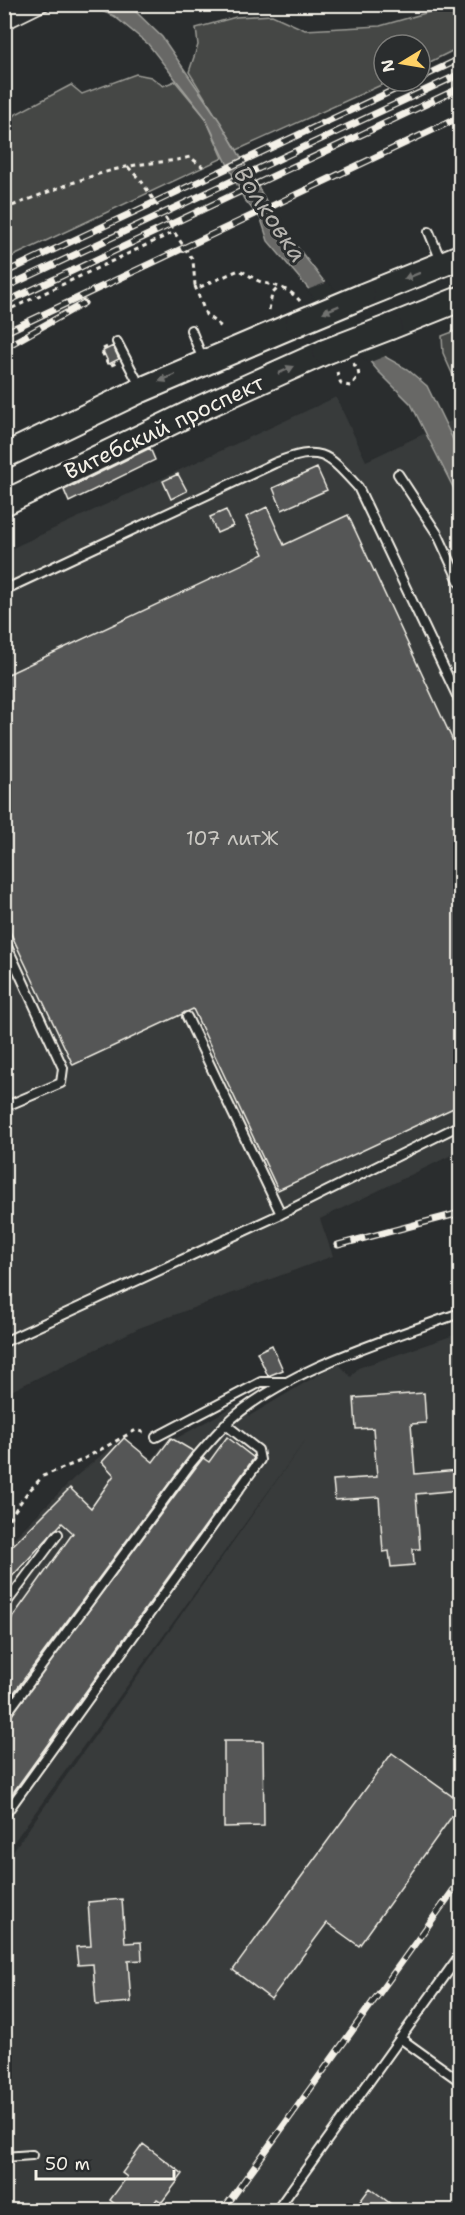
<svg xmlns="http://www.w3.org/2000/svg" width="465" height="2215" font-family="'Shantell Sans',sans-serif">
  <style>
    .built { fill: #373a3a }
    .green { fill: #444645; stroke: #9c9c96; stroke-width: 1.5 }
    .water { fill: #676866; stroke: #9f9f9a; stroke-width: 1.5 }
    .pier { fill: #2a2d2e }
    .building { fill: #555756; stroke: #f4f1e8; stroke-width: 1.5 }
    .lines { fill: none; stroke-linecap: round; stroke-linejoin: round }
    .lane-casing { stroke: #f4f1e8; stroke-width: 12 }
    .primary-casing { stroke: #f4f1e8; stroke-width: 28 }
    .path { stroke: #f4f1e8; stroke-width: 3; stroke-dasharray: 4.5 4.5; stroke-linecap: butt }
    .lane { stroke: #2a2d2e; stroke-width: 8 }
    .primary { stroke: #2a2d2e; stroke-width: 24 }
    .tram { stroke: #f4f1e8; stroke-width: 1.5 }
    .rail-casing { stroke: #f4f1e8; stroke-width: 7 }
    .rail { stroke: #2a2d2e; stroke-width: 4.5; stroke-dasharray: 14; stroke-linecap: butt }
    .primary-bridge-casing { stroke: #f4f1e8; stroke-width: 28; stroke-linecap: butt }
    .primary-bridge { stroke: #2a2d2e; stroke-width: 24 }
    .oneway { fill: #71726f }
    .labels { text-anchor: middle; dominant-baseline: central; stroke-width: 6; stroke-linejoin: round; paint-order: stroke }
    .number-label { font-size: 20px; fill: #cccac4 }
    .street-label { font-size: 22px; fill: #f4f1e8; stroke: #2a2d2e }
    .water-label { font-size: 24px; font-style: italic; fill: #b5b3ae; stroke: #2a2d2e }
  </style>
  <rect width="100%" height="100%" fill="#2a2d2e"/>
  <filter id="ink" filterUnits="userSpaceOnUse"><feTurbulence type="fractalNoise" baseFrequency=".0167" numOctaves="2"/><feDisplacementMap in="SourceGraphic" scale="12" xChannelSelector="R" yChannelSelector="G"/><feConvolveMatrix kernelMatrix="1 2 1 2 8 2 1 2 1" color-interpolation-filters="sRGB"/></filter>
  <g filter="url(#ink)">
    <!-- built -->
    <path class="built" d="M 336,397 L 366,461 L 453,420 L 460,420 L 460,1151 L 320,1219 L 333,1256 L 139,1328 L 5,1394 L 4,552 Z
      M 460,1333 L 460,2210 L 5,2210 L 5,1862 L 307,1438 L 5,1854 L 5,1547 L 74,1478 L 123,1437 L 152,1459 L 170,1436 L 177,1438 L 243,1401 L 249,1416 L 338,1363 L 351,1377 L 358,1368 Z"/>
    <!-- green -->
    <path class="green" d="M 445,5 L 460,5 L 460,47 L 420,67 L 420,45 L 384,45 L 384,81 L 390,81 L 237,150 L 189,72 L 198,45 L 196,28 L 236,17 L 272,15 L 305,30 L 380,26 L 429,12 Z
      M 136,74 L 151,77 L 163,86 L 175,81 L 205,117 L 223,158 L 5,260 L 5,127 L 16,114 L 71,85 L 82,94 Z
      M 460,329 L 460,391 L 443,353 L 442,336 Z"/>
    <!-- water -->
    <path class="water" d="M 87,5 L 115,5 L 135,11 L 162,37 L 221,123 L 280,225 L 372,343 L 387,358 L 407,369 L 427,386 L 460,454 L 460,501 L 411,404 L 378,371 L 268,241 L 261,219 L 244,199 L 205,117 L 148,44 L 114,16 Z"/>
    <!-- pier -->
    <path class="pier" d="M 328,282 L 375,341 L 388,355 L 368,363 L 307,290 Z"/>
    <!-- building -->
    <path class="building" d="M 113,346 L 119,359 L 109,364 L 103,351 Z
      M 150,448 L 155,460 L 69,502 L 64,490 Z
      M 317,468 L 327,490 L 282,510 L 273,488 Z
      M 178,474 L 187,491 L 171,499 L 163,481 Z
      M 267,507 L 284,545 L 348,515 L 460,756 L 460,1105 L 278,1190 L 193,1009 L 73,1065 L 4,919 L 4,676 L 264,554 L 246,517 Z
      M 226,510 L 233,526 L 217,533 L 210,517 Z
      M 272,1345 L 283,1370 L 268,1376 L 257,1352 Z
      M 424,1393 L 426,1423 L 411,1424 L 415,1474 L 458,1470 L 460,1490 L 416,1494 L 420,1549 L 413,1549 L 414,1565 L 391,1567 L 389,1551 L 383,1552 L 379,1497 L 335,1500 L 333,1480 L 377,1477 L 373,1428 L 356,1429 L 354,1398 Z
      M 227,1437 L 254,1458 L 4,1805 L 4,1723 L 196,1467 L 203,1458 L 209,1462 Z
      M 124,1438 L 153,1462 L 171,1438 L 193,1451 L 4,1706 L 4,1629 L 73,1533 L 62,1523 L 4,1585 L 4,1539 L 12,1546 L 70,1488 L 91,1508 L 114,1475 L 102,1462 Z
      M 224,1741 L 263,1741 L 264,1826 L 224,1827 Z
      M 392,1753 L 460,1802 L 460,1805 L 359,1946 L 327,1923 L 271,1999 L 233,1970 Z
      M 122,1899 L 125,1943 L 141,1942 L 142,1960 L 128,1961 L 131,2002 L 96,2005 L 93,1964 L 78,1965 L 76,1947 L 91,1946 L 88,1902 Z
      M 143,2144 L 183,2174 L 162,2202 L 157,2199 L 148,2211 L 124,2211 L 110,2200 L 127,2177 L 122,2173 Z
      M 370,2188 L 400,2211 L 353,2211 Z"/>
    <g class="lines">
      <!-- lane casing -->
      <g class="lane-casing">
        <path id="lane" d="M 429,232 L 441,261
          M 191,330 L 203,360
          M 117,342 L 141,388
          M 398,474 L 438,535 L 460,583
          M 4,590 L 275,463 C 321,445 327,453 358,487 L 460,702
          M 4,940 L 63,1068 L 61,1083 L 4,1107
          M 187,1017 L 281,1214
          M 4,1342 L 281,1214 L 460,1125
          M 156,1437 L 261,1382 L 288,1382
          M 4,1606 L 58,1534
          M 4,1717 L 191,1463 C 202,1450 213,1437 225,1425 C 281,1371 388,1339 460,1313
          M 4,1816 L 260,1460 L 258,1450 L 225,1424
          M 400,2038 L 460,2081
          M 4,2157 L 32,2155
          M 277,2210 L 460,1955"/>
      </g>
      <!-- primary casing -->
      <g class="primary-casing">
        <path id="primary" d="M 363,296 L 460,257
          M 390,327 L 460,299
          M 4,456 L 141,390 L 298,323
          M 4,503 L 201,408 L 325,352"/>
      </g>
      <!-- path -->
      <path class="path" d="M 128,167 L 142,182 L 174,231
        M 4,209 C 47,193 91,173 136,165 C 154,162 172,162 190,157 L 203,167
        M 195,286 L 206,315 L 223,328
        M 269,310 L 272,294 L 279,287
        M 4,312 L 174,232 L 193,260 L 195,285 L 200,287 L 239,270 C 247,273 253,279 261,282 C 276,286 289,288 300,301
        M 107,347 L 101,350 L 109,366 L 116,363
        M 337,372 L 341,384 L 350,386 L 359,376 L 358,370 L 353,363
        M 4,1526 L 27,1493 L 43,1476 L 78,1462 L 136,1430 L 146,1433"/>
      <!-- lane -->
      <use href="#lane" class="lane"/>
      <!-- primary -->
      <use href="#primary" class="primary"/>
      <!-- tram -->
      <path class="tram" d="M 4,31 L 59,4"/>
      <!-- rail casing -->
      <g class="rail-casing">
        <path id="rail" d="M 420,78 L 460,59
          M 4,273 L 413,81
          M 4,288 L 460,74
          M 4,303 L 460,88
          M 4,333 L 460,117
          M 4,348 L 84,303
          M 338,1245 L 460,1213
          M 223,2210 L 460,1881"/>
      </g>
      <!-- rail -->
      <use href="#rail" class="rail"/>
      <!-- primary-bridge casing -->
      <g class="primary-bridge-casing">
        <path id="primary-bridge" d="M 298,323 L 363,296
          M 325,352 L 390,327"/>
      </g>
      <!-- primary-bridge -->
      <use href="#primary-bridge" class="primary-bridge"/>
    </g>
    <!-- one-way arrows -->
    <defs><path id="oneway-solid" d="M-6-.8H1V-3.2L6.5 0L1 3.2V.8H-6Z" transform="scale(1.5)"/></defs>
    <g class="oneway">
      <use href="#oneway-solid" transform="translate(412 276) rotate(158)"/>
      <use href="#oneway-solid" transform="translate(331 309) rotate(158)"/>
      <use href="#oneway-solid" transform="translate(286 370) rotate(-24)"/>
      <use href="#oneway-solid" transform="translate(167 378) rotate(156)"/>
    </g>
  </g>
  <g class="labels">
    <!-- number labels -->
    <g class="number-label">
      <text x="232" y="838">107 литЖ</text>
    </g>
    <!-- street labels -->
    <g class="street-label">
      <text transform="translate(164 427) rotate(-25)">Витебский проспект</text>
    </g>
    <!-- water labels -->
    <g class="water-label">
      <text transform="translate(270 214) rotate(56)">Волковка</text>
    </g>
  </g>
  <!-- margin -->
  <rect width="465" height="2215" fill="none" stroke="#2a2d2e" stroke-width="24"/>
  <rect x="12" y="12" width="441" height="2191" fill="none" stroke="#f4f1e8" stroke-width="2" filter="url(#ink)"/>
  <!-- north arrow -->
  <g transform="translate(402 63) rotate(259)"><circle r="28" fill="#2a2d2e" stroke="#7b7b78" stroke-width="1.5"/>
  <path d="M0-4.5L10 22L0 15L-10 22Z" fill="#ffd166"/>
  <text y="-9" font-size="16" font-weight="bold" text-anchor="middle" fill="#f4f1e8">N</text>
  </g>
  <!-- scale -->
  <path d="M36 2170v9h138v-9" fill="none" stroke="#f4f1e8" stroke-width="3"/>
  <text x="45" y="2170" font-size="18" fill="#f4f1e8" stroke="#2a2d2e" stroke-width="4.5" paint-order="stroke">50 m</text>
</svg>
